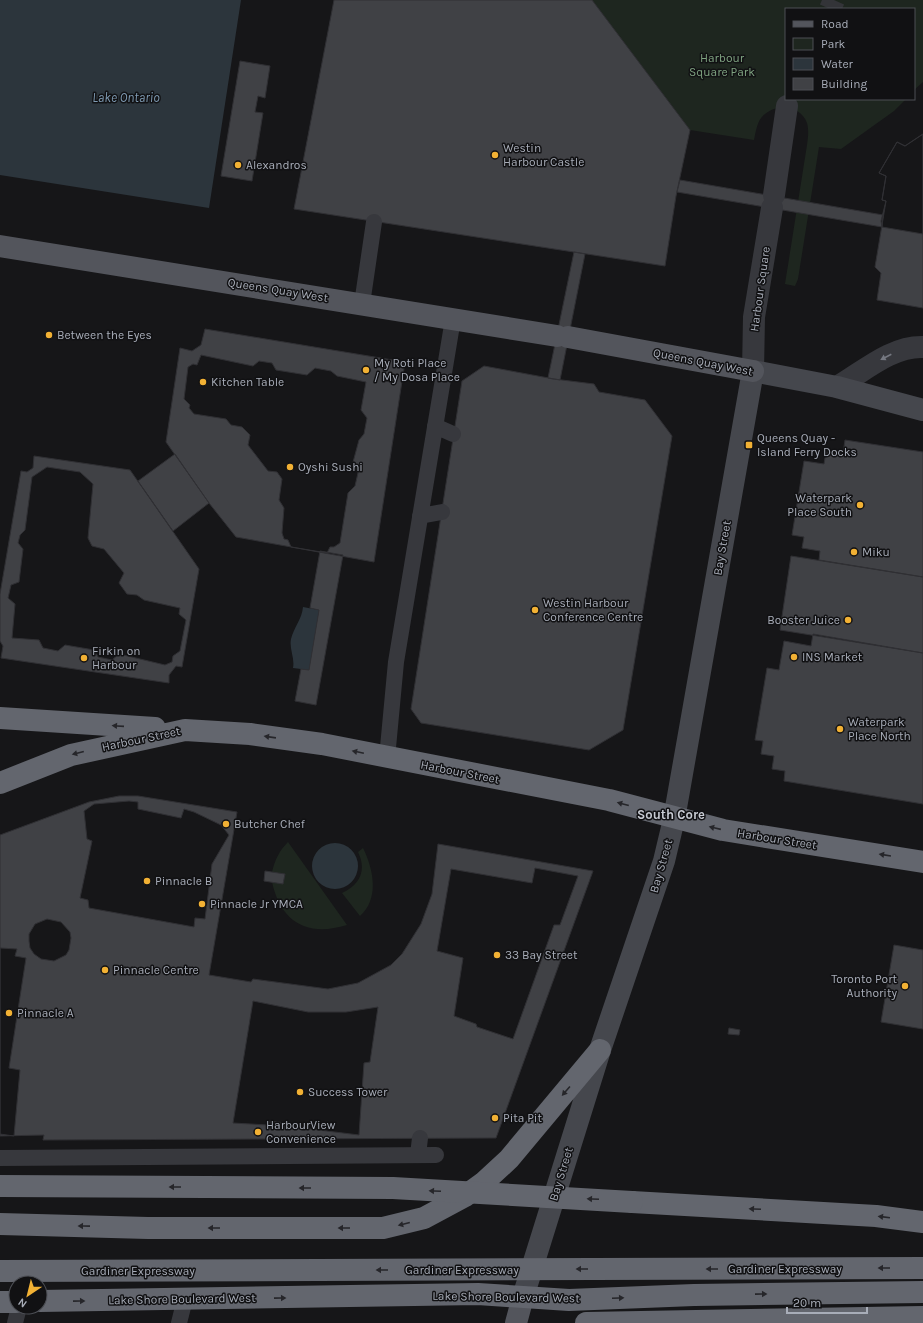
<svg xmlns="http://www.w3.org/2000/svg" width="923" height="1323" font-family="Karla,sans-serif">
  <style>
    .green { fill: #1e261f }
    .water { fill: #2c353c }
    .building { fill: #404145; stroke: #303034; fill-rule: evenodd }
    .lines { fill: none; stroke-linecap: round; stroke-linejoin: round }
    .street-tunnel { stroke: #333438; stroke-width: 22; stroke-dasharray: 22 11; stroke-linecap: butt }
    .lane { stroke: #37383d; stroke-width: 16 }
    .street { stroke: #37383d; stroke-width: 22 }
    .secondary { stroke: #45474d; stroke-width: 22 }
    .primary { stroke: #53555c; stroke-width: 22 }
    .highway { stroke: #63666e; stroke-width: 22 }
    .highway-bridge { stroke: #63666e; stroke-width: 22 }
    .oneway { fill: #757881 }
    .oneway2 { fill: #26262a }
    .poi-dot { fill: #f2b134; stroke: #111113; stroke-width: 1.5 }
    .labels { text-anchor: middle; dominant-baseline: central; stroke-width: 3; stroke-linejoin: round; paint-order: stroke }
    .park-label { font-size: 12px; fill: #7fa381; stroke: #111113 }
    .poi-label { font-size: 12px; fill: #a8adb8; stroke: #111113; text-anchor: start }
    .street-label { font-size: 12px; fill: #a8adb8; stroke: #111113 }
    .water-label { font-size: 13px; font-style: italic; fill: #7f9bb3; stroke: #111113 }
    .neighbourhood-label { font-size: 13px; font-weight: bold; fill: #c9ccd4; stroke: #111113 }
  </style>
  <rect width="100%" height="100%" fill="#161618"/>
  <!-- green -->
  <path class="green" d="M 592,0 L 923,0 L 923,82 L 914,90 L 914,9 L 786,9 L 786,99 L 906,99 L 894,111 L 841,149 L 819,147 L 798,279 L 795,286 L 785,284 L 807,145 C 808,138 809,130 807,123 C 801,106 778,103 765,114 C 757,120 756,131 754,140 L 690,130 Z
    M 288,842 L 347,925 C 308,937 281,923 272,882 L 283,884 L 285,874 L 272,872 C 275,860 279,851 288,842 Z
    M 363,848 C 373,868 380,898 360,916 L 342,893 C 360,885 367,870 358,852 Z"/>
  <!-- water -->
  <path class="water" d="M 0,0 L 241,0 L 209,208 L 0,175 Z
    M 303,607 L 319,610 L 309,670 L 293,668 C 295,658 289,649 291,639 C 294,627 302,619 303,607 Z
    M312 866a23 23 0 1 1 46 0a23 23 0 1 1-46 0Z"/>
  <!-- building -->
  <path class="building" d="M 334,0 L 592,0 L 690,130 L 676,196 L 665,266 L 294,209 Z
    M 240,61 L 270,66 L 265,98 L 258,96 L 255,112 L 263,113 L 252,181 L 221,176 Z
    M 923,134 L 923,308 L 877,300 L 881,273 L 875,267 L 886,201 L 882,200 L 886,176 L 879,173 L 897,142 L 905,146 Z
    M 923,134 L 923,234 L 882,227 L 881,221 L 886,201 L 882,200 L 886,176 L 879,173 L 897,142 L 905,146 Z
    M 680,180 L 883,215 L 882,227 L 677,192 Z
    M 574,252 L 585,254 L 560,380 L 548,378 Z
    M 205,329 L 405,362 L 374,562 L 236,537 L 209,503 L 166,442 L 180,348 L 192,351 L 201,345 Z
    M 201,355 L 253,366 L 259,361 L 272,363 L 276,370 L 307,375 L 315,368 L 331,371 L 337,376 L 366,382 L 361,410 L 367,418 L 364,434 L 359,440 L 352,466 L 358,473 L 355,486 L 348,493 L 340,543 L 334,547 L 330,547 L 327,553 L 291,547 L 288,540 L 284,539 L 282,533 L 284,508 L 279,500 L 282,479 L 277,472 L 268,471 L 248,445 L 250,435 L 242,427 L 231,425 L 226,419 L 194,414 L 189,408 L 190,405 L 184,399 L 188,367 L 193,364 L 197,365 Z
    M 484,366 L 554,379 L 594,384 L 599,392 L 645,400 L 672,436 L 623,730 L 589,750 L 421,723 L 411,709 L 462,381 Z
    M 845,440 L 923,452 L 923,577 L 819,560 L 820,551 L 802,548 L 804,537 L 792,535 L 804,461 L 824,464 L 826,452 L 843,454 Z
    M 175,454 L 209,503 L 173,531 L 138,481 Z
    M 34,456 L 130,470 L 199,569 L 182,667 L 176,666 L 169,675 L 169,683 L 1,658 L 3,646 L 0,641 L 0,594 L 21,471 L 27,472 L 33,468 Z
    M 47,467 L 80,472 L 93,484 L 88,538 L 92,546 L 104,549 L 124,573 L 119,583 L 127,594 L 137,595 L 144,600 L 180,608 L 179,614 L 186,620 L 180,651 L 173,656 L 172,662 L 165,665 L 119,654 L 112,660 L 98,657 L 94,650 L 65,645 L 58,651 L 43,648 L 39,640 L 12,638 L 15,604 L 8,598 L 11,585 L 19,582 L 23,549 L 18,543 L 20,535 L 25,530 L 32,477 Z
    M 320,551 L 343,555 L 316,705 L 295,701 L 301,669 L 309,670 L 319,610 L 310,608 Z
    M 791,556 L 923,577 L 923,653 L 780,630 Z
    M 813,634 L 923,653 L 923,804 L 784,781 L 785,771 L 772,769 L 774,756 L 761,754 L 763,741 L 755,740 L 767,668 L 779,670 L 784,641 L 811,646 Z
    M 119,796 L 138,796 L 237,812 L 209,975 L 251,982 L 253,979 L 328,989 L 358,983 L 391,965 L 402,954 L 421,924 L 432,894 L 438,844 L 593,871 L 496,1138 L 43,1140 L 44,1135 L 0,1136 L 0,835 L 89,802 ZM 47,919 L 61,922 L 70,932 L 71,938 L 69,950 L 66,955 L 54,961 L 41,959 L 34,954 L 30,948 L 29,941 L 29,934 L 35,924 Z
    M 129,801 L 138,802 L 138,809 L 181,818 L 184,809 L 194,812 L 221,825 L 229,835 L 212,864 L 205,919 L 195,918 L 194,927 L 89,908 L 88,900 L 80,898 L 92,841 L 87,839 L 84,811 L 94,804 Z
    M 535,868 L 578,876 L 560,925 L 554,925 L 513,1039 L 477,1027 L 476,1024 L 454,1016 L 463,958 L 437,951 L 451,869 L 532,883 Z
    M 265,871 L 285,874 L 283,884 L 264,881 Z
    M 894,945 L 923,950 L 923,1029 L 881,1022 Z
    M 0,948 L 17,949 L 15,956 L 26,958 L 9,1068 L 20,1070 L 14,1136 L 0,1134 Z
    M 253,1001 L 308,1012 L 346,1012 L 378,1007 L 370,1062 L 364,1063 L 359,1135 L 294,1127 L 294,1124 L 269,1121 L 268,1125 L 233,1123 Z
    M 729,1028 L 740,1030 L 739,1035 L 728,1034 Z"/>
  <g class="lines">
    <!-- street-tunnel -->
    <path class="street-tunnel" d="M 830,9 L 834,0"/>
    <!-- lane -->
    <path class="lane" d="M 362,304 L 374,222
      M 435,426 L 453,434
      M 420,516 L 442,512
      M 387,758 L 396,662 L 453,319
      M 418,1155 L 420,1138
      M 0,1158 L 436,1155
      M 15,1323 L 19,1307
      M 179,1323 L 185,1299"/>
    <!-- street -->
    <path class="street" d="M 774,195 L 787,106
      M 753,371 L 754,317 L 772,208
      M 837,387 C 863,372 891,346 923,347"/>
    <!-- secondary -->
    <path class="secondary" d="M 523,1297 L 600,1050 L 664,861 L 674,819 L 753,371 L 837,387 L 923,410"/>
    <!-- primary -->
    <path class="primary" d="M 0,246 L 557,336
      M 568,337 L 753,371
      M 516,1323 L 523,1297"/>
    <!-- highway -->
    <path class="highway" d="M 0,718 L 155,728
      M 0,783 L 71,755 L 185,730 L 250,734 L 322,744 L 609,800 L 723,830 L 923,862
      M 632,1202 L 876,1216 L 923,1222
      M 0,1224 L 148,1228 L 383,1228 L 424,1218 L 465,1196 L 483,1183 L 509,1159 L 600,1050
      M 40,1301 L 478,1294 L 569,1300 L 694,1295 L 923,1292
      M 0,1302 L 16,1302"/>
    <!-- highway-bridge -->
    <path class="highway-bridge" d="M 0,1186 L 393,1188 L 632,1202
      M 0,1271 L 923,1268
      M 586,1323 L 923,1317"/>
  </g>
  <!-- one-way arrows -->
  <defs><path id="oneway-solid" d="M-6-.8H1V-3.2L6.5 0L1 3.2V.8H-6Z"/></defs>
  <use class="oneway" href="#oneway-solid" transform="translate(886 357) rotate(153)"/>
  <g class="oneway2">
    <use href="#oneway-solid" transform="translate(118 726) rotate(-176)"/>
    <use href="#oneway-solid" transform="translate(270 737) rotate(-172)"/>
    <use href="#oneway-solid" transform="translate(358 752) rotate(-168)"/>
    <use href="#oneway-solid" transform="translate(78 753) rotate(166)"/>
    <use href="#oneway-solid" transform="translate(623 804) rotate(-165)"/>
    <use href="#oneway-solid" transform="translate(715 828) rotate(-167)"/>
    <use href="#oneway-solid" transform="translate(885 855) rotate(-171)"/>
    <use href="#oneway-solid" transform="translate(566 1091) rotate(131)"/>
    <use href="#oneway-solid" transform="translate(175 1187) rotate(-180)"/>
    <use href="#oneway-solid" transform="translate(305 1188) rotate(-180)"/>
    <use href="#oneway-solid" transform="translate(435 1191) rotate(-177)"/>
    <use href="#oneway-solid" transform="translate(593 1199) rotate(-177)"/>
    <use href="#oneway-solid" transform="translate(755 1209) rotate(-177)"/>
    <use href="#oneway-solid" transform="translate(884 1217) rotate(-173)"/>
    <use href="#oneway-solid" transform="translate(404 1224) rotate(166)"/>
    <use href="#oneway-solid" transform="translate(84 1226) rotate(-179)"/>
    <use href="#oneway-solid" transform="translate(214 1228) rotate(-180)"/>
    <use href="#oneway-solid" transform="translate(344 1228) rotate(-180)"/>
    <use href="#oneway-solid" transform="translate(884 1268) rotate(180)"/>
    <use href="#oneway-solid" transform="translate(582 1269) rotate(180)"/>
    <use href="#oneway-solid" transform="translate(712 1269) rotate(180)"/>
    <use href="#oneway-solid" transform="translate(382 1270) rotate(180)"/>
    <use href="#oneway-solid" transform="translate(761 1294) rotate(-1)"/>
    <use href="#oneway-solid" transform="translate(280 1298) rotate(-1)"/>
    <use href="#oneway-solid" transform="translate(618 1298) rotate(-2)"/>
    <use href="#oneway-solid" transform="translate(79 1301) rotate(-1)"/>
  </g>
  <!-- markers -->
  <g class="poi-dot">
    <circle cx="495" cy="155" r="4"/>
    <circle cx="238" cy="165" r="4"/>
    <circle cx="49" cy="335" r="4"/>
    <circle cx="366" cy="370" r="4"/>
    <circle cx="203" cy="382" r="4"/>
    <rect x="745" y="441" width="8" height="8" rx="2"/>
    <circle cx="290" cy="467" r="4"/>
    <circle cx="860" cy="505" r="4"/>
    <circle cx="854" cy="552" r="4"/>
    <circle cx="535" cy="610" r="4"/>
    <circle cx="848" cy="620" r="4"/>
    <circle cx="794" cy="657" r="4"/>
    <circle cx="84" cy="658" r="4"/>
    <circle cx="840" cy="729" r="4"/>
    <circle cx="226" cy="824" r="4"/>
    <circle cx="147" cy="881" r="4"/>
    <circle cx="202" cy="904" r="4"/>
    <circle cx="497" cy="955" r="4"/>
    <circle cx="105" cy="970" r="4"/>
    <circle cx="905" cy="986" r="4"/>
    <circle cx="9" cy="1013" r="4"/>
    <circle cx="300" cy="1092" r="4"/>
    <circle cx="495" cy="1118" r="4"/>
    <circle cx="258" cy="1132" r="4"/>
  </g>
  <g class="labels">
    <!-- park labels -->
    <g class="park-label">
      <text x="722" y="58">Harbour<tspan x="722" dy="14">Square Park</tspan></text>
    </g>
    <!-- poi labels -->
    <g class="poi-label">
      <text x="503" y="148">Westin<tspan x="503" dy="14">Harbour Castle</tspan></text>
      <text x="246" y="165">Alexandros</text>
      <text x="57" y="335">Between the Eyes</text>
      <text x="374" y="363">My Roti Place<tspan x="374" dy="14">/ My Dosa Place</tspan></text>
      <text x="211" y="382">Kitchen Table</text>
      <text x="757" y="438">Queens Quay -<tspan x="757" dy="14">Island Ferry Docks</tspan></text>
      <text x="298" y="467">Oyshi Sushi</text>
      <text x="852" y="498" text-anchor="end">Waterpark<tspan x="852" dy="14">Place South</tspan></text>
      <text x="862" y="552">Miku</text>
      <text x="543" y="603">Westin Harbour<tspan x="543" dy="14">Conference Centre</tspan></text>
      <text x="840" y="620" text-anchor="end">Booster Juice</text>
      <text x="92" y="651">Firkin on<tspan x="92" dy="14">Harbour</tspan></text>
      <text x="802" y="657">INS Market</text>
      <text x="848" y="722">Waterpark<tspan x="848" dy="14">Place North</tspan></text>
      <text x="234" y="824">Butcher Chef</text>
      <text x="155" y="881">Pinnacle B</text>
      <text x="210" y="904">Pinnacle Jr YMCA</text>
      <text x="505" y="955">33 Bay Street</text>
      <text x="113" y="970">Pinnacle Centre</text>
      <text x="897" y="979" text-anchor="end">Toronto Port<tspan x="897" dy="14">Authority</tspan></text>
      <text x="17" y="1013">Pinnacle A</text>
      <text x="308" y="1092">Success Tower</text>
      <text x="503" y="1118">Pita Pit</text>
      <text x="266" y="1125">HarbourView<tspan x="266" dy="14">Convenience</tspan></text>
    </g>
    <!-- street labels -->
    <g class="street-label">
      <text transform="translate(760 289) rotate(-82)">Harbour Square</text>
      <text transform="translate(278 290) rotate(9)">Queens Quay West</text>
      <text transform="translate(703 362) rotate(11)">Queens Quay West</text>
      <text transform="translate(722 548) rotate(-80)">Bay Street</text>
      <text transform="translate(141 739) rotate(-12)">Harbour Street</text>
      <text transform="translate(460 772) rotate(11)">Harbour Street</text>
      <text transform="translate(777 839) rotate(9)">Harbour Street</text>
      <text transform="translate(661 866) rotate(-74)">Bay Street</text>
      <text transform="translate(561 1174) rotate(-73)">Bay Street</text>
      <text x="785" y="1269">Gardiner Expressway</text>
      <text x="462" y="1270">Gardiner Expressway</text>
      <text x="138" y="1271">Gardiner Expressway</text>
      <text transform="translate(506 1297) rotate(1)">Lake Shore Boulevard West</text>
      <text transform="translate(182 1299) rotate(-1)">Lake Shore Boulevard West</text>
    </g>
    <!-- water labels -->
    <g class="water-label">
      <text x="126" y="97">Lake Ontario</text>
    </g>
    <!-- neighbourhood labels -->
    <g class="neighbourhood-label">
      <text x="671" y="814">South Core</text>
    </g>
  </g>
  <!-- legend -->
  <rect x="785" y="8" width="130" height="92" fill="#111113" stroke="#4d4f55"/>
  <rect x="793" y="21" width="20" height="6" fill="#53555c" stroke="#4d4f55"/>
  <text x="821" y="28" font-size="12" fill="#a8adb8">Road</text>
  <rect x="793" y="38" width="20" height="12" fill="#1e261f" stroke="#4d4f55"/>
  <text x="821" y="48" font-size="12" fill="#a8adb8">Park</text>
  <rect x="793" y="58" width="20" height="12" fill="#2c353c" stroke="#4d4f55"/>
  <text x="821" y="68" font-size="12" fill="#a8adb8">Water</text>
  <rect x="793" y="78" width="20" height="12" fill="#404145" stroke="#4d4f55"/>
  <text x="821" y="88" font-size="12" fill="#a8adb8">Building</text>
  <!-- north arrow -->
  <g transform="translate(28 1295) rotate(215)"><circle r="19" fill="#111113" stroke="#4d4f55"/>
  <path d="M0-3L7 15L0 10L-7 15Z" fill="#f2b134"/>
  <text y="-6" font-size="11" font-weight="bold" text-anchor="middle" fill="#a8adb8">N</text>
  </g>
  <!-- scale -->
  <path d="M787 1307v6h80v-6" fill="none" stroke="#a8adb8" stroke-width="2"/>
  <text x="793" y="1307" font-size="12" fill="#a8adb8" stroke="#111113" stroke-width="3" paint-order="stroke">20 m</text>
</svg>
